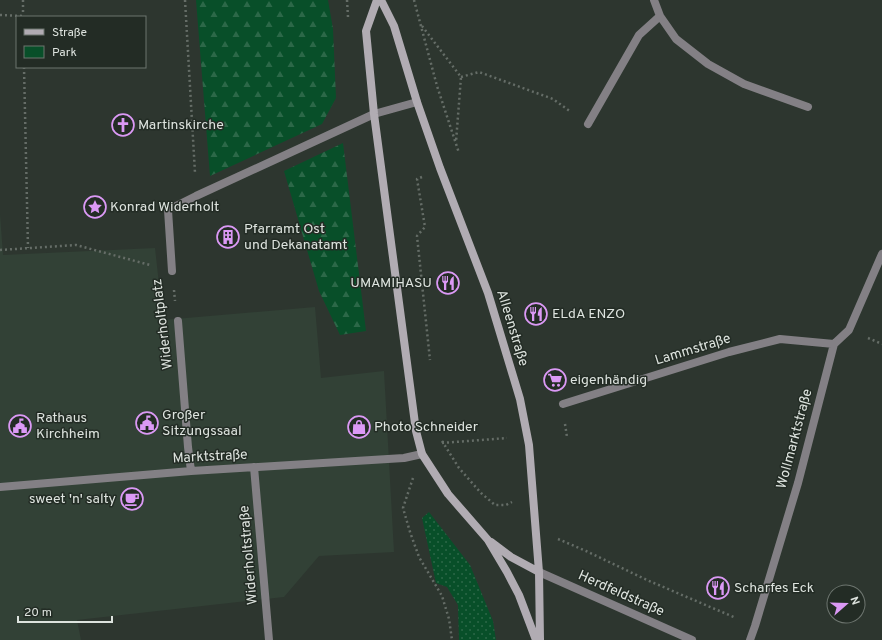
<svg xmlns="http://www.w3.org/2000/svg" width="882" height="640" font-family="Overpass,sans-serif">
  <style>
    .built { fill: #324136 }
    .green { fill: url(#green-dots) }
    .forest { fill: url(#forest-firs) }
    .lines { fill: none; stroke-linecap: round; stroke-linejoin: round }
    .path { stroke: #656d67; stroke-width: 2.5; stroke-dasharray: 2 3; stroke-linecap: butt }
    .lane { stroke: #838085; stroke-width: 8 }
    .street { stroke: #838085; stroke-width: 8 }
    .secondary { stroke: #b1acb3; stroke-width: 8 }
    .labels { text-anchor: middle; dominant-baseline: central; stroke-width: 3; stroke-linejoin: round; paint-order: stroke }
    .poi-label { font-size: 14px; fill: #dde3de; stroke: #232c25; text-anchor: start }
    .street-label { font-size: 14px; fill: #dde3de; stroke: #232c25 }
  </style>
  <defs>
    <pattern id="green-dots" width="8" height="8" patternUnits="userSpaceOnUse"><rect width="8" height="8" fill="#084f29"/><path d="M2 2h.1M6 6h.1" fill="none" stroke="#2c6848" stroke-width="1.8" stroke-linecap="round"/></pattern>
    <pattern id="forest-firs" width="22" height="20" patternUnits="userSpaceOnUse"><rect width="22" height="20" fill="#084f29"/><path d="M5 1l3.5 6h-7zM16 11l3.5 6h-7z" fill="#2c6848"/></pattern>
  </defs>
  <rect width="100%" height="100%" fill="#2d362f"/>
  <!-- built -->
  <path class="built" d="M 0,214 L 3,255 L 155,248 L 163,320 L 315,307 L 321,378 L 384,371 L 394,552 L 319,556 L 284,597 L 77,620 L 81,640 L 0,640 Z"/>
  <!-- green -->
  <path class="green" d="M 429,512 L 470,565 L 493,621 L 496,640 L 459,640 L 458,605 L 447,587 L 436,583 L 422,518 Z"/>
  <!-- forest -->
  <path class="forest" d="M 196,0 L 328,0 L 333,29 L 336,98 L 322,124 L 210,176 Z
    M 343,143 L 366,331 L 340,335 L 319,291 L 284,171 Z"/>
  <g class="lines">
    <!-- path -->
    <path class="path" d="M 23,0 L 23,15
      M 185,0 L 195,173
      M 347,0 L 348,17
      M 414,0 L 437,86 L 459,153
      M 0,15 L 23,16
      M 422,26 L 461,77 L 456,142
      M 24,67 L 28,248
      M 461,77 L 479,72 L 553,99 L 571,112
      M 422,177 L 417,179 L 425,227 L 417,236 L 430,360
      M 0,250 L 76,245 L 150,265
      M 174,290 L 175,301
      M 868,338 L 882,344
      M 565,424 L 567,437
      M 442,441 L 459,468 L 481,493 L 495,505 L 506,505 L 512,502
      M 442,443 L 507,438
      M 413,478 L 403,508 L 410,532 L 419,557 L 442,596 L 449,619 L 452,640
      M 558,539 L 586,551 L 647,580 L 736,618"/>
    <!-- lane -->
    <path class="lane" d="M 172,271 L 168,210 L 196,196 L 374,114"/>
    <!-- street -->
    <path class="street" d="M 654,0 L 660,16 L 676,39 L 708,64 L 744,84 L 808,107
      M 374,114 L 417,102
      M 588,124 L 639,35 L 660,16
      M 178,321 L 188,447 L 191,471
      M 563,404 L 729,352 L 780,339 L 834,344
      M 254,467 L 269,640
      M 0,487 L 191,471 L 404,458 L 422,454
      M 539,572 L 692,640
      M 750,640 L 755,626 L 798,483 L 834,344 L 849,330 L 882,254"/>
    <!-- secondary -->
    <path class="secondary" d="M 377,0 L 366,31 L 374,114 L 416,431 L 422,454 L 448,494 L 488,540 L 507,572 L 519,595 L 536,640
      M 381,0 L 394,26 L 417,102 L 440,168 L 488,293 L 520,399 L 529,445 L 539,572 L 540,640
      M 491,542 L 511,557 L 539,572"/>
  </g>
  <!-- icons -->
  <defs>
    <g id="church-ring" transform="scale(1.15)"><circle r="9.5" fill="#232c25" stroke="#db99f5" stroke-width="1.5"/><path d="M-1.2-6h2.4v3.5h3.3v2.4h-3.3V6h-2.4V-.1h-3.3v-2.4h3.3Z" fill="#db99f5"/></g>
    <g id="sight-ring" transform="scale(1.15)"><circle r="9.5" fill="#232c25" stroke="#db99f5" stroke-width="1.5"/><path d="M0-6L1.8-2.2L6-1.7L2.9 1.2L3.7 5.4L0 3.3L-3.7 5.4L-2.9 1.2L-6-1.7L-1.8-2.2Z" fill="#db99f5"/></g>
    <g id="building-ring" transform="scale(1.15)"><circle r="9.5" fill="#232c25" stroke="#db99f5" stroke-width="1.5"/><path d="M-4-6H4V6H1V3H-1V6H-4ZM-2.5-4.3h1.7v1.8h-1.7ZM.8-4.3h1.7v1.8H.8ZM-2.5-1h1.7V.8h-1.7ZM.8-1h1.7V.8H.8Z" fill="#db99f5"/></g>
    <g id="restaurant-ring" transform="scale(1.15)"><circle r="9.5" fill="#232c25" stroke="#db99f5" stroke-width="1.5"/><path d="M-5-6h1v4h1v-4h1v4h1v-4h1v5L-1.5 .5V6h-2V.5L-5-1ZM5-6V6H3V1.5H1.5Q1.5-4 5-6Z" fill="#db99f5"/></g>
    <g id="supermarket-ring" transform="scale(1.15)"><circle r="9.5" fill="#232c25" stroke="#db99f5" stroke-width="1.5"/><path d="M-6-5.5h2.5l.6 2H6L4.5 2H-2.5L-4.4-4H-6ZM-1.5 3.2a1.3 1.3 0 1 0 .1 0ZM3 3.2a1.3 1.3 0 1 0 .1 0Z" fill="#db99f5"/></g>
    <g id="civic-ring" transform="scale(1.15)"><circle r="9.5" fill="#232c25" stroke="#db99f5" stroke-width="1.5"/><path d="M-.6-6.5H3V-4.5H.6V-3L4-1V1h2V6H-6V1h2V-1L-.6-3ZM-1.2 2.5V6h2.4V2.5Z" fill="#db99f5"/></g>
    <g id="shop-ring" transform="scale(1.15)"><circle r="9.5" fill="#232c25" stroke="#db99f5" stroke-width="1.5"/><path d="M-5-2.5h2.3a2.7 3.5 0 0 1 5.4 0H5L5.5 6h-11ZM-1.5-2.5h3a1.5 2.3 0 0 0-3 0Z" fill="#db99f5"/></g>
    <g id="cafe-ring" transform="scale(1.15)"><circle r="9.5" fill="#232c25" stroke="#db99f5" stroke-width="1.5"/><path d="M-5.5-4.5H6V0H3Q3 3.5 0 3.5H-2.5Q-5.5 3.5-5.5 0ZM3-3.2v2h1.7v-2ZM-6 4.5H4V6H-6Z" fill="#db99f5"/></g>
  </defs>
  <g fill-rule="evenodd">
    <use href="#church-ring" x="123" y="125"/>
    <use href="#sight-ring" x="95" y="207"/>
    <use href="#building-ring" x="228" y="237"/>
    <use href="#restaurant-ring" x="448" y="283"/>
    <use href="#restaurant-ring" x="536" y="314"/>
    <use href="#supermarket-ring" x="555" y="380"/>
    <use href="#civic-ring" x="147" y="423"/>
    <use href="#civic-ring" x="20" y="426"/>
    <use href="#shop-ring" x="359" y="427"/>
    <use href="#cafe-ring" x="132" y="499"/>
    <use href="#restaurant-ring" x="718" y="588"/>
  </g>
  <g class="labels">
    <!-- poi labels -->
    <g class="poi-label">
      <text x="138" y="125">Martinskirche</text>
      <text x="110" y="207">Konrad Widerholt</text>
      <text x="244" y="229">Pfarramt Ost<tspan x="244" dy="16">und Dekanatamt</tspan></text>
      <text x="432" y="283" text-anchor="end">UMAMIHASU</text>
      <text x="552" y="314">ELdA ENZO</text>
      <text x="570" y="380">eigenhändig</text>
      <text x="162" y="415">Großer<tspan x="162" dy="16">Sitzungssaal</tspan></text>
      <text x="36" y="418">Rathaus<tspan x="36" dy="16">Kirchheim</tspan></text>
      <text x="374" y="427">Photo Schneider</text>
      <text x="116" y="499" text-anchor="end">sweet 'n' salty</text>
      <text x="734" y="588">Scharfes Eck</text>
    </g>
    <!-- street labels -->
    <g class="street-label">
      <text transform="translate(163 324) rotate(-97)">Widerholtplatz</text>
      <text transform="translate(512 328) rotate(73)">Alleenstraße</text>
      <text transform="translate(693 350) rotate(-17)">Lammstraße</text>
      <text transform="translate(795 439) rotate(-75)">Wollmarktstraße</text>
      <text transform="translate(210 457) rotate(-3)">Marktstraße</text>
      <text transform="translate(249 555) rotate(-95)">Widerholtstraße</text>
      <text transform="translate(621 594) rotate(24)">Herdfeldstraße</text>
    </g>
  </g>
  <!-- legend -->
  <rect x="16" y="16" width="130" height="52" fill="#232c25" stroke="#6d756f"/>
  <rect x="24" y="29" width="20" height="6" fill="#b1acb3" stroke="#6d756f"/>
  <text x="52" y="36" font-size="12" fill="#dde3de">Straße</text>
  <rect x="24" y="46" width="20" height="12" fill="#084f29" stroke="#6d756f"/>
  <text x="52" y="56" font-size="12" fill="#dde3de">Park</text>
  <!-- north arrow -->
  <g transform="translate(846 604) rotate(70)"><circle r="19" fill="#232c25" stroke="#6d756f"/>
  <path d="M0-3L7 15L0 10L-7 15Z" fill="#db99f5"/>
  <text y="-6" font-size="11" font-weight="bold" text-anchor="middle" fill="#dde3de">N</text>
  </g>
  <!-- scale -->
  <path d="M18 616v6h94v-6" fill="none" stroke="#dde3de" stroke-width="2"/>
  <text x="24" y="616" font-size="12" fill="#dde3de" stroke="#232c25" stroke-width="3" paint-order="stroke">20 m</text>
</svg>
